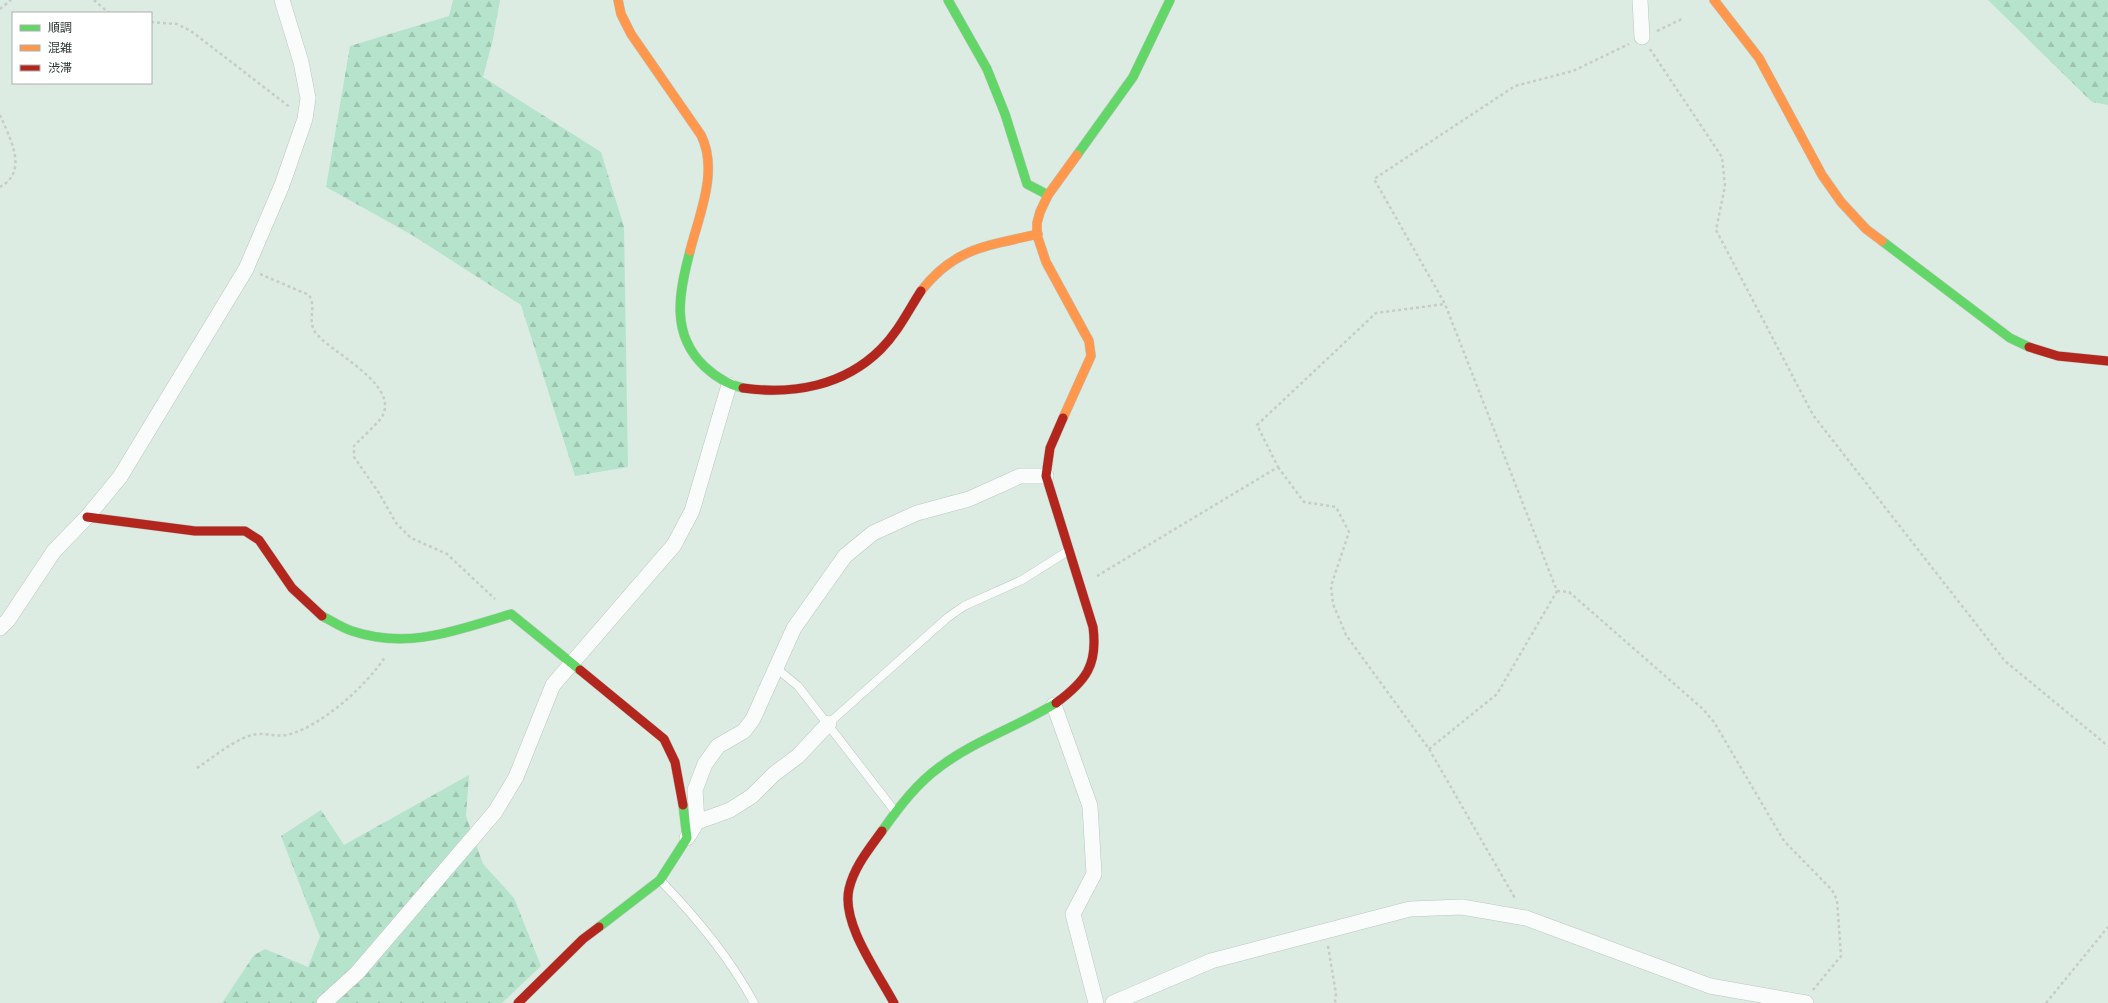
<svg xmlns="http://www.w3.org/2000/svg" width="2108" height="1003" font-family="'Noto Sans','Noto Sans JP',sans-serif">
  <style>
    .forest { fill: url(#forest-firs) }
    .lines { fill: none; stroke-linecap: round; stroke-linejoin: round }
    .lane-casing { stroke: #bac7c0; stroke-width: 9 }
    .street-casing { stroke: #bac7c0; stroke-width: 16 }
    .fast-casing { stroke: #bac7c0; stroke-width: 10 }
    .slow-casing { stroke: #bac7c0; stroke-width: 10 }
    .jam-casing { stroke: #bac7c0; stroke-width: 10 }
    .path { stroke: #c6ccc9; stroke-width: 2.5; stroke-dasharray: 3 3; stroke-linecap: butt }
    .lane { stroke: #fafcfb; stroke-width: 8 }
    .street { stroke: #fafcfb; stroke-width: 15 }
    .fast { stroke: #63d668; stroke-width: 9 }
    .slow { stroke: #ff974d; stroke-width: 9 }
    .jam { stroke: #b3261e; stroke-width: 9 }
  </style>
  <defs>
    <pattern id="forest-firs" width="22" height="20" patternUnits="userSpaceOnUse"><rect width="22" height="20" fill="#b6e3cb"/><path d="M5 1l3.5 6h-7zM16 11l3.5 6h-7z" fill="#9dc4af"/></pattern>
  </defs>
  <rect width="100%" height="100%" fill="#dcece3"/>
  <!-- forest -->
  <path class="forest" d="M 453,0 L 500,0 L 493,39 L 483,77 L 601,152 L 624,227 L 628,467 L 575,476 L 521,305 L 412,235 L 326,187 L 350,46 L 449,16 Z
    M 1988,0 L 2108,0 L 2108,105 L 2092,102 Z
    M 469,775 L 466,816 L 483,864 L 514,898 L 541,966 L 502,1003 L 222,1003 L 254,955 L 265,949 L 308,967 L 320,937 L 281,836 L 321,810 L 344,845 Z"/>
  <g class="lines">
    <!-- lane casing -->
    <g class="lane-casing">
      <path id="lane" d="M 776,668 L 798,686 L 894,810
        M 829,723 L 947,618 L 964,606 L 1022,580 L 1068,551
        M 660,880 C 696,917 730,958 754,1003"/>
    </g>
    <!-- street casing -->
    <g class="street-casing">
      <path id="street" d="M 1640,0 L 1642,37
        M 0,628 L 8,620 L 54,551 L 87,517 L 120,477 L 246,269 L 282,185 L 305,119 L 308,98 L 301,62 L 282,0
        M 1054,705 L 1090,806 L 1094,874 L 1073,914 L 1096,1003
        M 697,822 L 730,810 L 752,796 L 774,774 L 798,756 L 829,723
        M 687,838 L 697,822 L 695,790 L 705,764 L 718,746 L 744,731 L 753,719 L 794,628 L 845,556 L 873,533 L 917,513 L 969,499 L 1020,476 L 1046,476
        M 324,1003 L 357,973 L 495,812 L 516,777 L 553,685 L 674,545 L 692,511 L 729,385
        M 1113,1003 L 1211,961 L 1410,909 L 1462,907 L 1526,918 L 1710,986 L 1806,1003"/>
    </g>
    <!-- fast casing -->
    <g class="fast-casing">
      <path id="fast" d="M 948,0 L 987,69 L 1005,114 L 1027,184 L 1048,195
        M 1077,155 L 1133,77 L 1170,0
        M 1882,241 L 2010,338 L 2029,347
        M 690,251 C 679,293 670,334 705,367 C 716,377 728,385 743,388
        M 322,616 C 332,621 342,628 352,631 C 409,650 457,630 511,614 L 580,670
        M 882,831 C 899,807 917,783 941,766 C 976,740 1019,726 1056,703
        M 599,927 L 660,880 L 687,838 L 683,805"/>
    </g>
    <!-- slow casing -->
    <g class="slow-casing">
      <path id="slow" d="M 618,0 L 621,14 L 631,34 L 701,135 C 719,171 699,215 690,251
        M 1714,0 L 1759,58 L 1822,175 L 1841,202 L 1866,229 L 1882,241
        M 921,291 C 955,247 988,246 1038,234
        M 1063,418 L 1091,356 L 1089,341 L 1046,262 L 1037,235 L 1037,223 L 1040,212 L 1048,195 L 1077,155"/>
    </g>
    <!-- jam casing -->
    <g class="jam-casing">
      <path id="jam" d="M 2029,347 L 2058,356 L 2108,361
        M 743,388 C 793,395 844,386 881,349 C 898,332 908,311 921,291
        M 87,517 L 195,531 L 245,531 L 259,540 L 292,588 L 322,616
        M 580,670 L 664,739 L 675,762 L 683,805
        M 1056,703 C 1086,681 1098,665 1093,627 L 1046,476 L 1050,448 L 1063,418
        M 882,831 C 869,849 854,867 849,889 C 841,923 878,973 894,1003
        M 518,1003 L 583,939 L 599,927"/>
    </g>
    <!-- path -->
    <path class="path" d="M 94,0 L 109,13
      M 0,9 L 11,0
      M 151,22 L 177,24 L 191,31 L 291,108
      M 1657,31 L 1682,19
      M 1650,49 L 1722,157 L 1725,186 L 1716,230 L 1813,415 L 2005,661 L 2108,746
      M 0,115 C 10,139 29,171 0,187
      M 260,274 L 309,295 C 317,308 307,320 315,332 C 328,351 398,383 383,415 C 379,423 361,438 354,446 L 354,457 L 379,493 L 396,523 L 411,538 L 447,554 L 495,599
      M 1278,467 L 1304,502 L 1336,507 L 1349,532 L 1331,586 L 1333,604 L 1346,635 L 1429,749 L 1516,900
      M 1097,576 L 1278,467 L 1257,425 L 1376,313 L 1445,304
      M 1557,591 L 1569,592 L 1703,709 L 1714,722 L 1784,841 L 1832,890 L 1837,900 L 1841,956 L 1813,990
      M 1429,749 L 1497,694 L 1557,591 L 1445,304 L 1374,179 L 1515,86 L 1573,71 L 1629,44
      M 197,768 C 214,757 232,741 252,735 C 262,732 275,737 286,735 C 320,728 366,686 385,657
      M 1328,946 L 1336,994 L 1335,1003
      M 2046,1003 L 2108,927"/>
    <!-- lane -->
    <use href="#lane" class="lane"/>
    <!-- street -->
    <use href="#street" class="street"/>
    <!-- fast -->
    <use href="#fast" class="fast"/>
    <!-- slow -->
    <use href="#slow" class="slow"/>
    <!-- jam -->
    <use href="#jam" class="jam"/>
  </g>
  <!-- legend -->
  <rect x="12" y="12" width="140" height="72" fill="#ffffff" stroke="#abb0ad"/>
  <rect x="20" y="25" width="20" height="6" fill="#63d668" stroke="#abb0ad"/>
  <text x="48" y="32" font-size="12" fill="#2d3932">順調</text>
  <rect x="20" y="45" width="20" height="6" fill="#ff974d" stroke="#abb0ad"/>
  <text x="48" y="52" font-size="12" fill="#2d3932">混雑</text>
  <rect x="20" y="65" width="20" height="6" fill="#b3261e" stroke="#abb0ad"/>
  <text x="48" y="72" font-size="12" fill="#2d3932">渋滞</text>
</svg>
